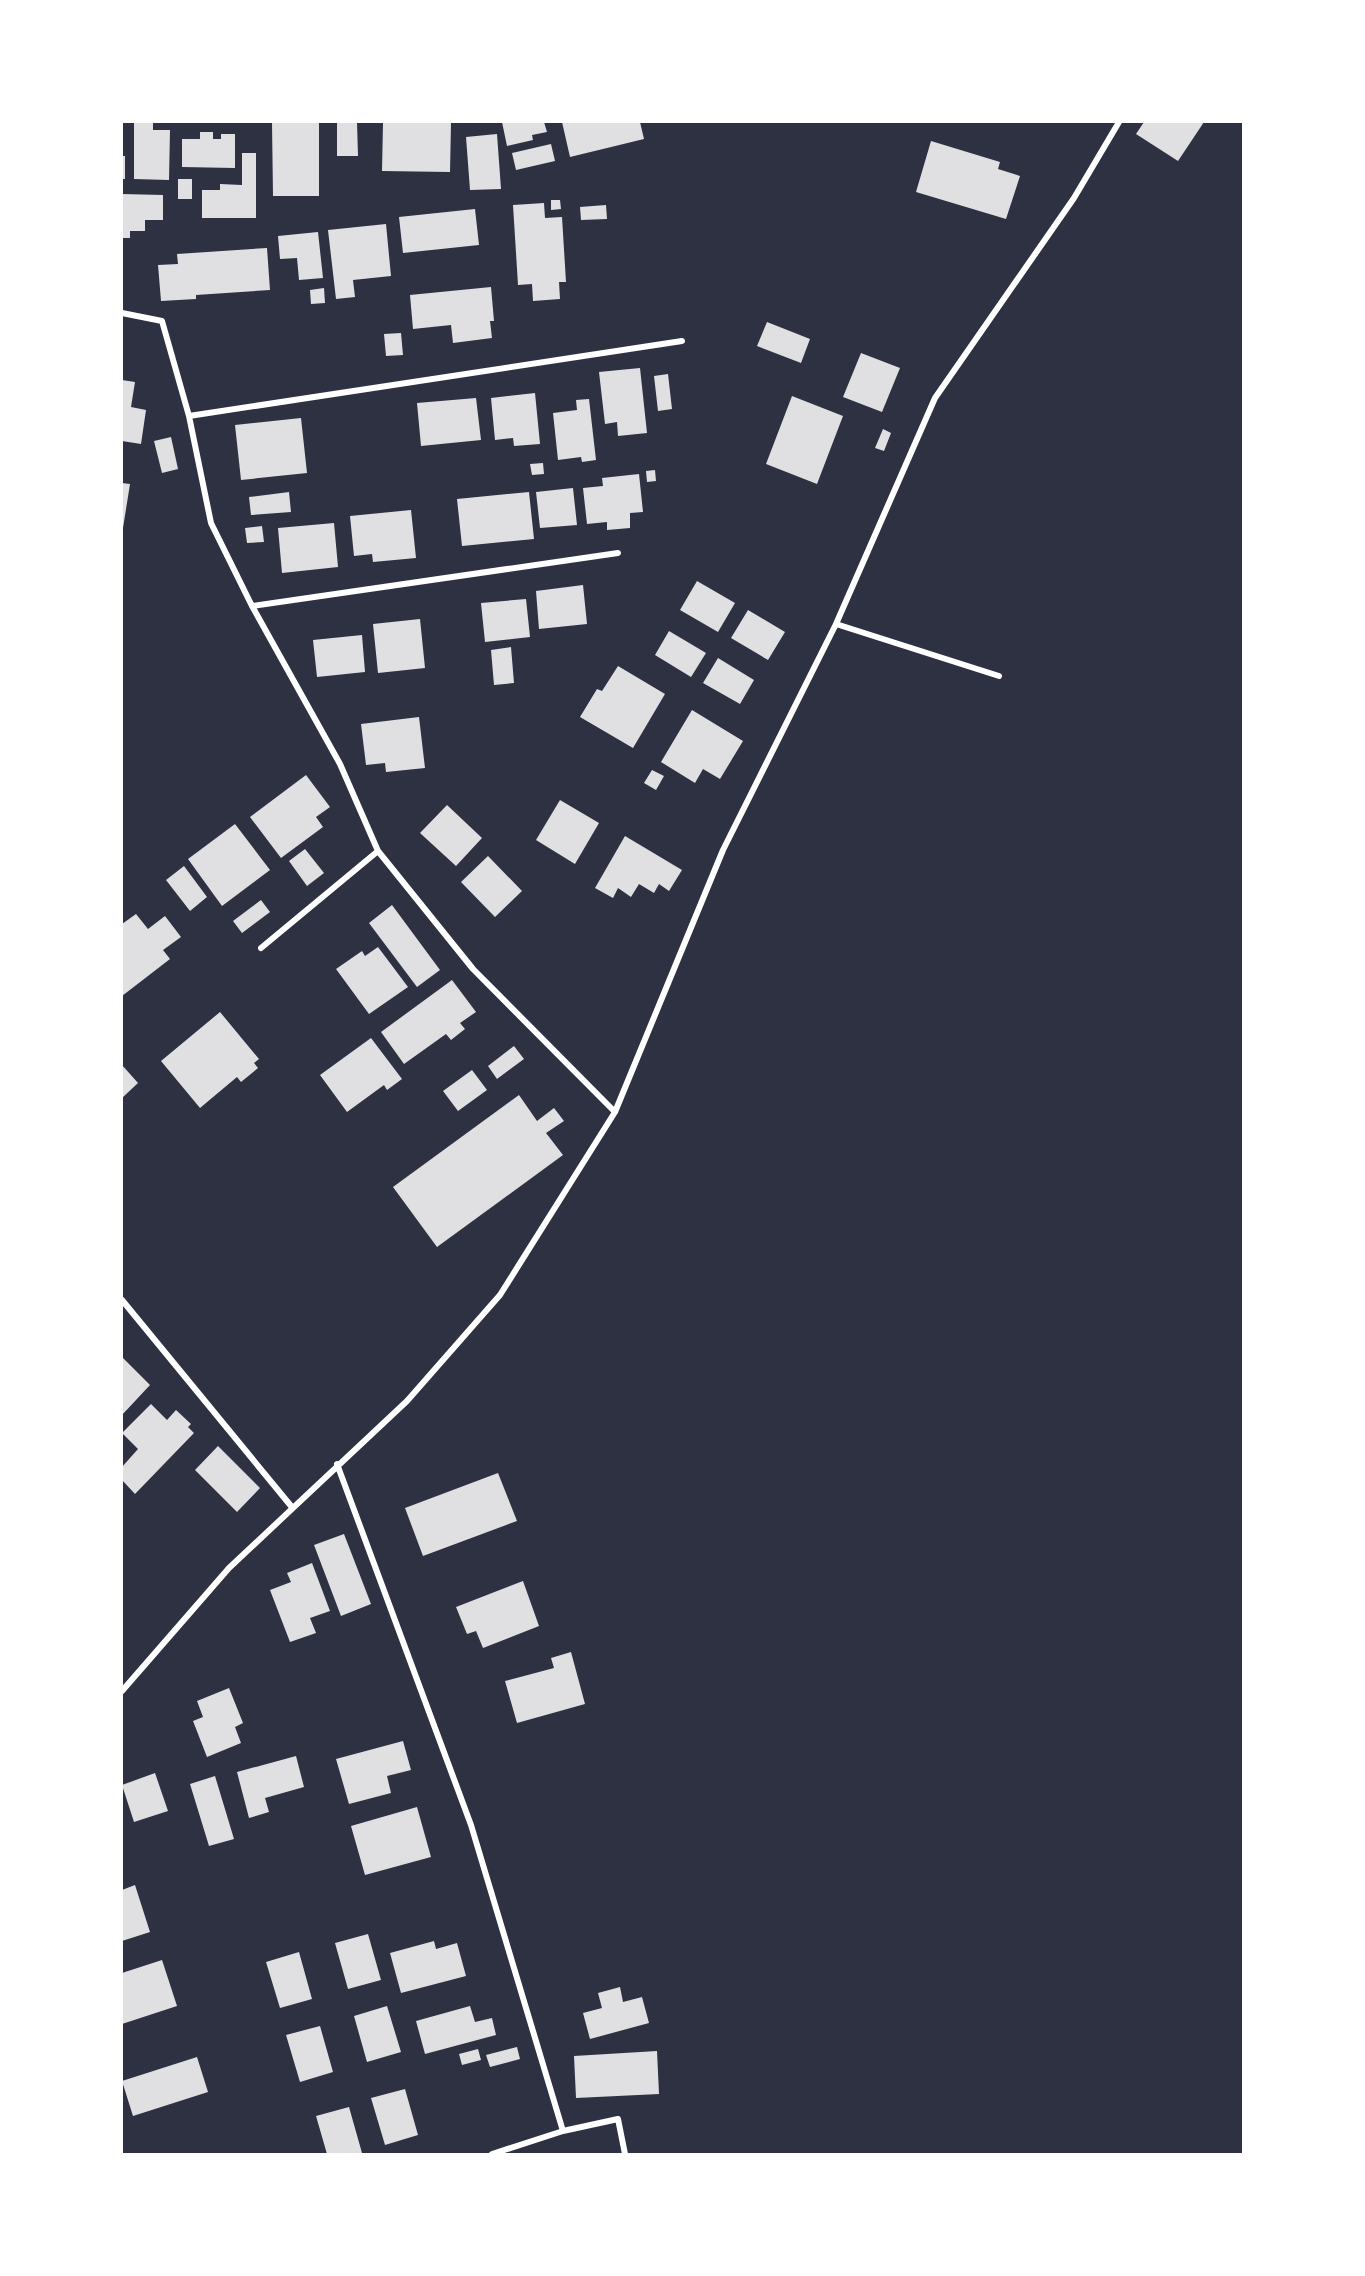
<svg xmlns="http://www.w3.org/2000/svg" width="1365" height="2276" font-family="Manrope,sans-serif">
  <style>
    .building { fill: #e0e0e3 }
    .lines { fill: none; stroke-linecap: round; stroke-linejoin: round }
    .minor { stroke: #fff; stroke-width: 6 }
  </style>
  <rect width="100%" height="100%" fill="#2d3142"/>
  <!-- building -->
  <path class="building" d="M 319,122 L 319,196 L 273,196 L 272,123 Z
    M 337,122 L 357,122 L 358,156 L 337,156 Z
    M 502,122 L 544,122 L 547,132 L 532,135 L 533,140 L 507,146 Z
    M 562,122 L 640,122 L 644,139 L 570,157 Z
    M 1144,122 L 1204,122 L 1178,161 L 1136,134 Z
    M 134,123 L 153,123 L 153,130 L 170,130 L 169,180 L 134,179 Z
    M 383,123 L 451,123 L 450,172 L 382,171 Z
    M 200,132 L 213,132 L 213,139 L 221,139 L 221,134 L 235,134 L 235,168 L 182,167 L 182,139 L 200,139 Z
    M 497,134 L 501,189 L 470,190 L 466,137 Z
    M 931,141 L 1000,162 L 998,169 L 1020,176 L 1006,219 L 916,192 Z
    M 551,144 L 555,161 L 516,170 L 512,153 Z
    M 242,153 L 256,153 L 256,218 L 202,218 L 202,190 L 220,190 L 220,184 L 242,185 Z
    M 122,156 L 125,156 L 125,179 L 122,179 Z
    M 178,179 L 192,179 L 192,199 L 178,199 Z
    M 122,194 L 163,195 L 163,220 L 145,220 L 145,231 L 130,231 L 130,238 L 122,238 Z
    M 551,200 L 560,200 L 561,209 L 551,210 Z
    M 544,203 L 545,218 L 562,217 L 566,282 L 559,282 L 560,299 L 533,301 L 532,284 L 518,285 L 513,205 Z
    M 606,205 L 607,219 L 581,220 L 580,207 Z
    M 475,209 L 479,245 L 403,253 L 399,217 Z
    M 386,224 L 391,276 L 353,280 L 355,297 L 336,299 L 328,230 Z
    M 318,232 L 323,278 L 299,280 L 297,258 L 280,259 L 278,236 Z
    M 267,248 L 270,290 L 196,295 L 196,299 L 161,301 L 158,265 L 178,264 L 177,254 Z
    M 491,287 L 494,321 L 490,321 L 492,338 L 453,343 L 451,325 L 413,329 L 410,295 Z
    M 324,288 L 325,303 L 311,304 L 310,290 Z
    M 767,322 L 810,339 L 801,363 L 757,346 Z
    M 401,333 L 403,355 L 386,356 L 384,334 Z
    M 861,353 L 900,368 L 882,412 L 843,397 Z
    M 640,368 L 647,433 L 618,436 L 617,422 L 605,424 L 599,372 Z
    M 668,374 L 672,409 L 658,411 L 654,376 Z
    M 122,380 L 135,382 L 131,407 L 146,410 L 141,444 L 122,441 Z
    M 535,393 L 540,444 L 514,446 L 513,438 L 495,440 L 491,398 Z
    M 792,396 L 843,416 L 817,484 L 766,464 Z
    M 476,398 L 481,440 L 421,446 L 417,403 Z
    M 589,399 L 596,460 L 582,462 L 581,457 L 558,460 L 553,413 L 577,410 L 576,400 Z
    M 301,418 L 307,473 L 241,480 L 235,425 Z
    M 883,429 L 891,433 L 884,451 L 875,448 Z
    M 171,437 L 178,469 L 162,473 L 154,441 Z
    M 543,463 L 544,474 L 532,475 L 530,464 Z
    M 655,470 L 656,481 L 647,482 L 646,471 Z
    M 639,474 L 643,512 L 630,513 L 630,528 L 607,530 L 607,522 L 587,524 L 583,488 L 603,486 L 602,478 Z
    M 122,483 L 130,484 L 123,528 L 122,528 Z
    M 573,488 L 577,525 L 540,528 L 536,492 Z
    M 289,492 L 291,512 L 251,515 L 249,497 Z
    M 529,492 L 534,539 L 462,546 L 457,499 Z
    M 411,510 L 416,558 L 373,562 L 372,554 L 354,556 L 350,516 Z
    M 334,523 L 338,567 L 282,573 L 278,528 Z
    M 262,526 L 264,542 L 247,543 L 245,528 Z
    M 697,581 L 735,603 L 718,632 L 680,610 Z
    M 583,585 L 587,624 L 539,629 L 536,591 Z
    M 526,599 L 530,637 L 485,642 L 481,603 Z
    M 748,610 L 785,632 L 768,660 L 731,638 Z
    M 420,619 L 425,668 L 378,673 L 373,624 Z
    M 669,631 L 706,653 L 691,677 L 655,655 Z
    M 362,635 L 365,672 L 317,677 L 313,640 Z
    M 511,647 L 514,683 L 494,685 L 491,650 Z
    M 718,658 L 754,680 L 740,704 L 703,683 Z
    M 618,666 L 665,694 L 633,748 L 580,717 L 597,689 L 602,691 Z
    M 692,710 L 743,741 L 720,779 L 703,769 L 695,783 L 661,762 Z
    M 419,717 L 425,768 L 386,772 L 385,763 L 366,765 L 361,724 Z
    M 652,770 L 664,776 L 656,790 L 644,783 Z
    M 306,775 L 330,807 L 316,817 L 323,827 L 281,858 L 250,817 Z
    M 560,800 L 599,823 L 575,864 L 536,840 Z
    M 447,805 L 482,838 L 456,866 L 420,833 Z
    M 235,824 L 270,870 L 222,906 L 188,859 Z
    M 625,836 L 682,870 L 669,891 L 659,884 L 654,893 L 639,884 L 631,897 L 618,888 L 613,898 L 595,888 Z
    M 305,849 L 324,873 L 307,886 L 289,861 Z
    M 488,856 L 522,891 L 495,917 L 461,882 Z
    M 184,866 L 207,897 L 190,911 L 166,880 Z
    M 261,900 L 270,912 L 242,933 L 233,921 Z
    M 392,905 L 440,970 L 417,987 L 369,923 Z
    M 136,914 L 148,929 L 165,916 L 181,937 L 163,950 L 170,959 L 122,996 L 122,924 Z
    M 378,947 L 408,987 L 369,1014 L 336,969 L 362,951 L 365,956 Z
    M 452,980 L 476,1012 L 460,1023 L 465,1029 L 451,1040 L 446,1034 L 404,1064 L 381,1032 Z
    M 220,1012 L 259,1059 L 254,1063 L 258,1068 L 241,1082 L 237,1077 L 200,1108 L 161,1061 Z
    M 371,1038 L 402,1079 L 387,1090 L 384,1085 L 347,1112 L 320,1075 Z
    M 514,1046 L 524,1059 L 497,1079 L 488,1066 Z
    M 122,1065 L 138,1083 L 122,1098 Z
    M 472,1070 L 487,1090 L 458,1111 L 443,1091 Z
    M 519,1095 L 537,1121 L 554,1108 L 564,1121 L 546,1133 L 563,1155 L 437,1247 L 393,1187 Z
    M 122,1357 L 150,1385 L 122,1415 Z
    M 151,1404 L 167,1420 L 176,1410 L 191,1424 L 188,1427 L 194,1433 L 135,1494 L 122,1480 L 122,1467 L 138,1449 L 122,1433 Z
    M 218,1446 L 260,1488 L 237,1512 L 195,1470 Z
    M 498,1473 L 517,1521 L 423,1556 L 405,1508 Z
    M 344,1534 L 371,1604 L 341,1616 L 314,1545 Z
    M 312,1563 L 330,1611 L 310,1618 L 316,1633 L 290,1642 L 270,1590 L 291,1582 L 287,1573 Z
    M 523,1581 L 539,1626 L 483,1648 L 476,1631 L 467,1634 L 456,1607 Z
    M 571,1652 L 585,1704 L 517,1723 L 505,1681 L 554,1668 L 551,1658 Z
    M 229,1688 L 243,1723 L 235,1727 L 241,1743 L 207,1757 L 193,1721 L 203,1717 L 197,1701 Z
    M 403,1741 L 411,1770 L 387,1776 L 391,1793 L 349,1804 L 336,1759 Z
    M 296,1756 L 304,1787 L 265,1798 L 269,1812 L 249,1818 L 237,1772 Z
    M 155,1773 L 168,1811 L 134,1822 L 122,1785 Z
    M 215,1776 L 234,1839 L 209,1846 L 190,1784 Z
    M 417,1807 L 431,1857 L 365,1875 L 351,1826 Z
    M 135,1885 L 150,1932 L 122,1941 L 122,1890 Z
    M 368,1934 L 381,1980 L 348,1989 L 335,1943 Z
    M 434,1941 L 436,1949 L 457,1943 L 466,1976 L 401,1993 L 390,1953 Z
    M 299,1952 L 312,1999 L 280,2008 L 266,1962 Z
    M 162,1960 L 177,2006 L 122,2024 L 122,1973 Z
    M 620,1987 L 623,2002 L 642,1997 L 649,2023 L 590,2039 L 583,2013 L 602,2008 L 598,1993 Z
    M 387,2006 L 401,2052 L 367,2062 L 354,2016 Z
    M 470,2006 L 475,2022 L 492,2018 L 496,2035 L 425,2054 L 416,2021 Z
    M 320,2026 L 333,2072 L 300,2082 L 286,2035 Z
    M 517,2047 L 520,2059 L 490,2067 L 486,2055 Z
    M 478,2049 L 481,2060 L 462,2065 L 459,2054 Z
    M 657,2051 L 659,2094 L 576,2098 L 574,2056 Z
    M 197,2057 L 208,2092 L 133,2116 L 122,2081 Z
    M 405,2089 L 418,2135 L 385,2145 L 371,2098 Z
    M 349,2107 L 362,2153 L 327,2154 L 316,2116 Z"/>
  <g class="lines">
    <!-- minor -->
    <path class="minor" d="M 122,313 L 162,321 L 189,416 L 211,523 L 252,606 L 340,764 L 378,851 L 473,969 L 615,1112
      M 189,416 L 682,341
      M 252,606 L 618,553
      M 836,624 L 999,676
      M 261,948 L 378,851
      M 122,1300 L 291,1506
      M 337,1464 L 471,1825 L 563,2131
      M 122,1691 L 229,1568 L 407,1401 L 500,1295 L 615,1112 L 723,850 L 836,624 L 935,398 L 1074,198 L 1119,122
      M 492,2154 L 563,2131 L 618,2119 L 625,2154"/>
  </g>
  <!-- border -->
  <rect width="1365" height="2276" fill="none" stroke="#ffffff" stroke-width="246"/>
</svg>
